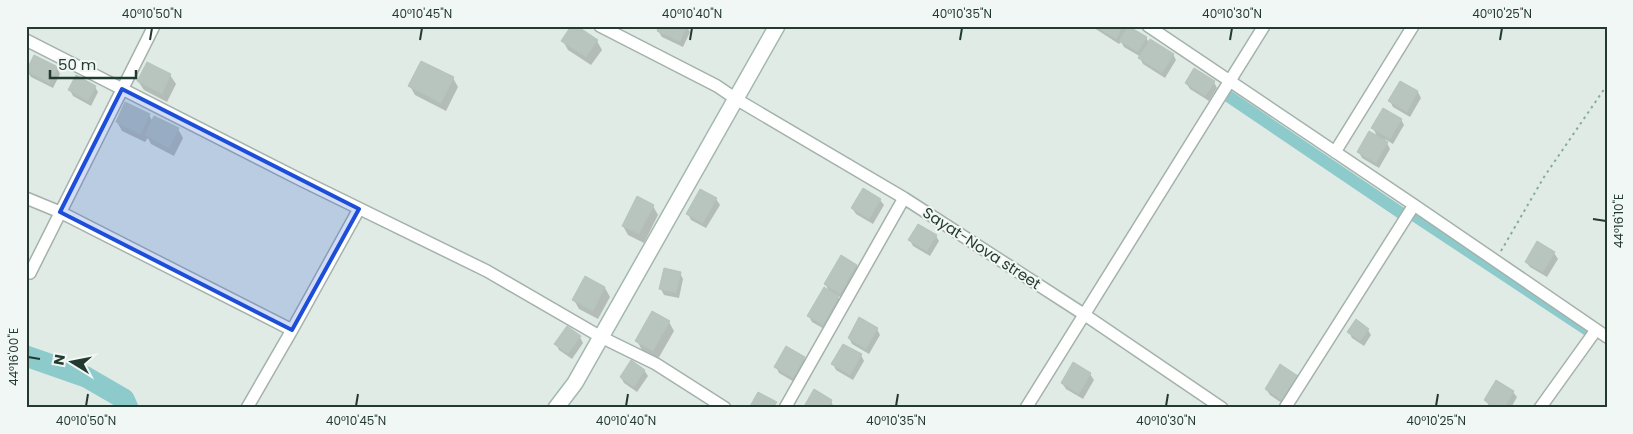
<svg xmlns="http://www.w3.org/2000/svg" width="1633" height="434" font-family="Poppins,sans-serif">
  <style>
    .shadow { fill: #0003 }
    .lines { fill: none; stroke-linecap: round; stroke-linejoin: round }
    .canal { stroke: #8dcacc; stroke-width: 12 }
    .river { stroke: #8dcacc; stroke-width: 21 }
    .building { fill: #b7c5be; stroke: #b4c4bb }
    .minor-casing { stroke: #a4b2ab; stroke-width: 14 }
    .secondary-casing { stroke: #a3b8ae; stroke-width: 18 }
    .path { stroke: #84ac9a; stroke-width: 2; stroke-dasharray: 2.5 4; stroke-linecap: butt }
    .minor { stroke: #fff; stroke-width: 11 }
    .secondary { stroke: #fff; stroke-width: 15 }
    .marked { fill: #1d4ed8; fill-opacity: 0.2; stroke: #1d4ed8; stroke-width: 4; stroke-linejoin: round }
    .ticks { fill: none; stroke: #233a31; stroke-width: 2 }
    .labels { text-anchor: middle; dominant-baseline: central; stroke-width: 4; stroke-linejoin: round; paint-order: stroke }
    .street-label { font-size: 15px; fill: #233a31; stroke: #f1f7f4 }
    .neatline { fill: none; stroke: #233a31; stroke-width: 2 }
    .ticks-label { font-size: 12px; text-anchor: middle; fill: #233a31 }
  </style>
  <rect width="100%" height="100%" fill="#e1ebe5"/>
  <!-- shadow -->
  <path class="shadow" d="M 1091,26 L 1126,26 L 1128,29 L 1146,37 L 1149,43 L 1173,54 L 1176,60 L 1165,78 L 1143,64 L 1140,58 L 1141,57 L 1124,47 L 1121,42 L 1119,44 Z
    M 687,27 L 690,32 L 683,47 L 662,37 L 658,31 Z
    M 563,41 L 597,41 L 602,50 L 591,65 L 568,50 Z
    M 57,68 L 60,74 L 53,88 L 31,77 L 27,71 Z
    M 170,75 L 176,84 L 167,102 L 144,90 L 138,81 Z
    M 453,78 L 458,87 L 446,111 L 415,95 L 410,86 Z
    M 1214,82 L 1217,88 L 1209,101 L 1190,89 L 1186,83 Z
    M 1400,82 L 1418,92 L 1421,98 L 1410,117 L 1393,107 L 1390,101 Z
    M 95,87 L 98,92 L 91,106 L 73,96 L 70,90 Z
    M 149,115 L 153,122 L 178,129 L 183,138 L 174,156 L 151,144 L 148,138 L 145,142 L 122,131 L 117,122 Z
    M 1401,119 L 1404,125 L 1393,144 L 1385,139 L 1390,149 L 1379,168 L 1362,158 L 1359,152 L 1378,138 L 1373,128 Z
    M 716,199 L 720,205 L 706,228 L 691,220 L 688,214 Z
    M 880,200 L 884,205 L 873,224 L 856,214 L 852,208 Z
    M 653,206 L 658,215 L 644,243 L 628,235 L 623,226 Z
    M 936,236 L 939,241 L 930,256 L 913,246 L 910,240 Z
    M 1554,253 L 1558,259 L 1547,277 L 1530,267 L 1526,262 Z
    M 856,265 L 860,271 L 844,299 L 837,295 L 841,303 L 826,330 L 812,322 L 809,316 L 830,292 L 825,284 Z
    M 680,273 L 683,279 L 679,298 L 664,295 L 661,289 Z
    M 605,288 L 610,297 L 598,319 L 579,309 L 574,300 Z
    M 669,322 L 674,331 L 658,359 L 642,350 L 637,341 Z
    M 877,329 L 880,335 L 869,354 L 852,344 L 849,338 Z
    M 1368,330 L 1371,335 L 1364,346 L 1352,338 L 1349,332 Z
    M 580,337 L 583,343 L 572,359 L 559,350 L 556,344 Z
    M 861,355 L 864,361 L 853,380 L 836,370 L 833,364 Z
    M 804,358 L 807,364 L 796,383 L 779,373 L 776,367 Z
    M 1073,364 L 1090,374 L 1094,380 L 1083,399 L 1066,389 L 1062,383 Z
    M 1281,366 L 1297,377 L 1301,383 L 1286,406 L 1270,395 L 1266,389 Z
    M 644,370 L 648,376 L 637,392 L 624,383 L 621,377 Z
    M 1513,392 L 1517,397 L 1511,408 L 1491,408 L 1485,400 Z
    M 831,401 L 834,408 L 805,408 Z"/>
  <g class="lines">
    <!-- canal -->
    <path class="canal" d="M 1228,96 L 1401,213
      M 1415,216 L 1589,331"/>
    <!-- river -->
    <path class="river" d="M 26,356 L 86,377 L 124,399 L 128,408"/>
  </g>
  <!-- building -->
  <path class="building" d="M 571,26 L 577,26 L 598,40 L 586,57 L 561,41 Z
    M 659,26 L 687,26 L 680,42 L 657,31 Z
    M 1095,26 L 1123,26 L 1116,39 Z
    M 1128,26 L 1147,37 L 1138,52 L 1119,41 Z
    M 1150,39 L 1174,54 L 1162,73 L 1138,58 Z
    M 34,55 L 58,67 L 49,83 L 26,71 Z
    M 421,61 L 454,77 L 441,103 L 408,86 Z
    M 147,62 L 171,74 L 162,94 L 137,81 Z
    M 1194,68 L 1215,81 L 1205,96 L 1185,83 Z
    M 76,75 L 96,86 L 88,101 L 68,90 Z
    M 1400,81 L 1418,91 L 1407,112 L 1388,101 Z
    M 125,102 L 150,114 L 140,134 L 116,122 Z
    M 1383,108 L 1402,119 L 1390,139 L 1371,128 Z
    M 154,116 L 179,128 L 169,148 L 145,135 Z
    M 1369,131 L 1388,142 L 1376,163 L 1357,152 Z
    M 863,188 L 881,199 L 869,219 L 851,208 Z
    M 700,189 L 717,198 L 703,223 L 686,214 Z
    M 637,196 L 654,205 L 639,234 L 622,226 Z
    M 918,224 L 937,235 L 927,251 L 908,240 Z
    M 1537,241 L 1555,252 L 1543,272 L 1525,262 Z
    M 841,255 L 857,265 L 840,294 L 824,284 Z
    M 664,268 L 681,272 L 676,293 L 659,289 Z
    M 585,276 L 605,287 L 593,311 L 572,300 Z
    M 824,287 L 839,296 L 823,325 L 807,316 Z
    M 652,311 L 670,321 L 653,351 L 635,341 Z
    M 859,317 L 878,328 L 866,349 L 848,338 Z
    M 1356,319 L 1369,329 L 1360,341 L 1347,332 Z
    M 567,326 L 581,336 L 568,354 L 554,344 Z
    M 843,344 L 862,354 L 850,375 L 831,364 Z
    M 786,346 L 805,357 L 793,378 L 774,367 Z
    M 631,360 L 645,370 L 634,387 L 620,377 Z
    M 1073,362 L 1091,373 L 1079,394 L 1061,383 Z
    M 1280,364 L 1298,376 L 1283,401 L 1265,389 Z
    M 1496,380 L 1514,391 L 1504,408 L 1496,408 L 1484,400 Z
    M 814,389 L 832,400 L 828,408 L 803,408 Z
    M 758,392 L 777,402 L 773,408 L 749,408 Z"/>
  <g class="lines">
    <!-- minor casing -->
    <g class="minor-casing">
      <path id="minor" d="M 600,26 L 717,86 L 736,99 L 904,198 L 1085,315 L 1222,408
        M 1148,26 L 1414,205 L 1607,337
        M 26,40 L 301,180 L 487,271 L 601,337 L 656,364 L 725,408
        M 1335,152 L 1413,26
        M 26,198 L 60,212 L 292,330
        M 30,273 L 154,26
        M 247,408 L 292,330 L 359,209
        M 785,408 L 904,198
        M 1026,408 L 1264,26
        M 1285,408 L 1414,205
        M 1540,408 L 1596,330"/>
    </g>
    <!-- secondary casing -->
    <g class="secondary-casing">
      <path id="secondary" d="M 556,408 L 575,383 L 777,26"/>
    </g>
    <!-- path -->
    <path class="path" d="M 1501,251 L 1544,177 L 1607,85"/>
    <!-- minor -->
    <use href="#minor" class="minor"/>
    <!-- secondary -->
    <use href="#secondary" class="secondary"/>
  </g>
  <!-- marked area -->
  <path class="marked" d="M 122,89 L 359,209 L 292,330 L 60,212 Z"/>
  <!-- ticks -->
  <path class="ticks" d="M 150,40 L 152,28M 420,40 L 422,28M 690,40 L 692,28M 960,40 L 962,28M 1230,40 L 1232,28M 1500,40 L 1502,28M 1593,219 L 1606,221M 28,357 L 40,359M 86,406 L 88,394M 356,406 L 358,394M 626,406 L 628,394M 896,406 L 898,394M 1166,406 L 1168,394M 1436,406 L 1438,394"/>
  <g class="labels">
    <!-- street labels -->
    <g class="street-label">
      <text transform="translate(982 248) rotate(33)">Sayat-Nova street</text>
    </g>
  </g>
  <!-- border -->
  <rect width="1633" height="434" fill="none" stroke="#f1f7f4" stroke-width="55"/>
  <!-- north arrow -->
  <g transform="translate(72 362) rotate(280)" stroke="#f1f7f4" stroke-width="4" paint-order="stroke">
  <path d="M0-4L9 19L0 12L-9 19Z" fill="#233a31"/>
  <text y="-8" font-size="14" font-weight="bold" text-anchor="middle" fill="#233a31">N</text>
  </g>
  <!-- scale -->
  <path d="M50 70v8h86v-8" fill="none" stroke="#233a31" stroke-width="2.5"/>
  <text x="58" y="70" font-size="15" fill="#233a31" stroke="#f1f7f4" stroke-width="4" paint-order="stroke">50 m</text>
  <rect x="28" y="28" width="1578" height="378" class="neatline"/>
  <g class="ticks-label">
    <text x="152" y="18">40°10'50"N</text>
    <text x="422" y="18">40°10'45"N</text>
    <text x="692" y="18">40°10'40"N</text>
    <text x="962" y="18">40°10'35"N</text>
    <text x="1232" y="18">40°10'30"N</text>
    <text x="1502" y="18">40°10'25"N</text>
    <text transform="translate(1619 221) rotate(-90)" y="4">44°16'10"E</text>
    <text transform="translate(14 357) rotate(-90)" y="4">44°16'00"E</text>
    <text x="86" y="425">40°10'50"N</text>
    <text x="356" y="425">40°10'45"N</text>
    <text x="626" y="425">40°10'40"N</text>
    <text x="896" y="425">40°10'35"N</text>
    <text x="1166" y="425">40°10'30"N</text>
    <text x="1436" y="425">40°10'25"N</text>
  </g>
</svg>
